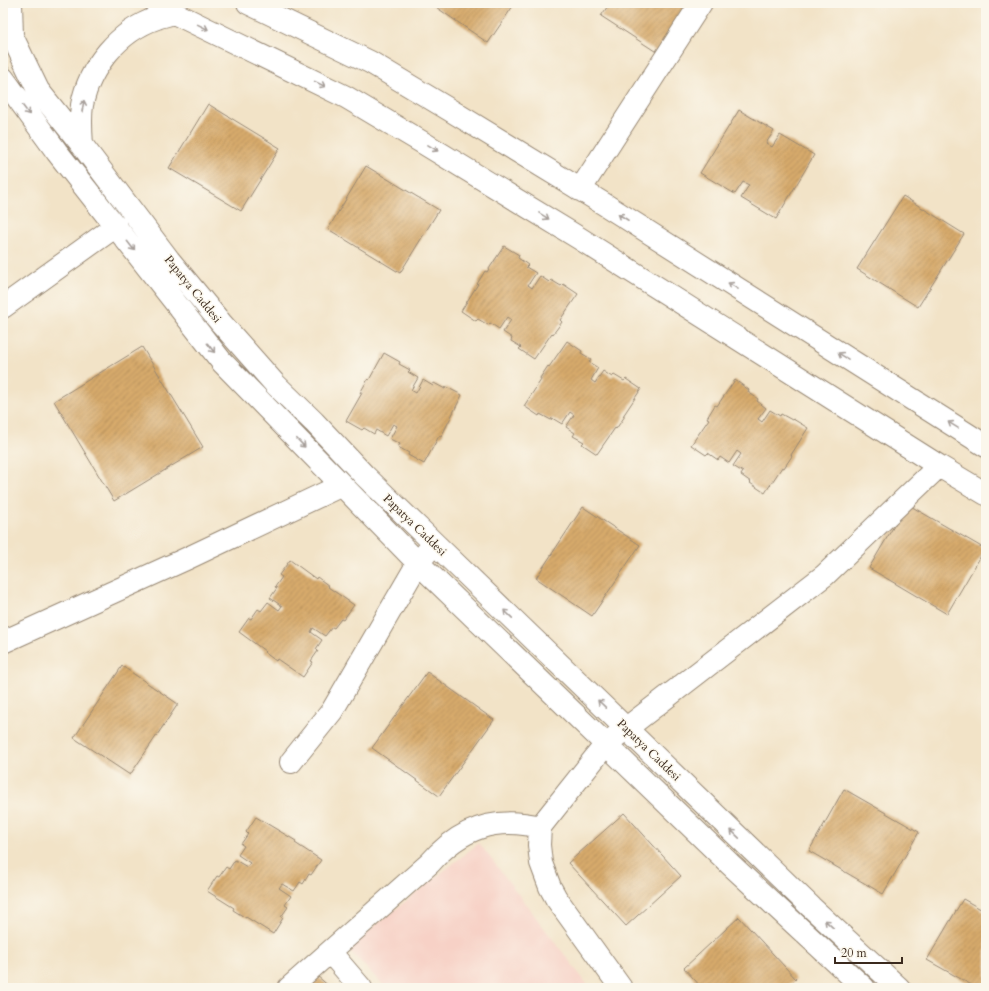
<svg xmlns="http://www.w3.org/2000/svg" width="989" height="991" font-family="Cardo,serif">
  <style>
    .built { fill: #f7d1c6 }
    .building { fill: url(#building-hatch) }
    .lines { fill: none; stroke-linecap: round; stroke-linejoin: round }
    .minor-casing { stroke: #968672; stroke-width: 24 }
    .minor { stroke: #fff; stroke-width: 22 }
    .oneway { stroke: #a79f9a }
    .labels { text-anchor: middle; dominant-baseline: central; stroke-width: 3; stroke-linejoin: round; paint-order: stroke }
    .street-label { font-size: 12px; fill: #3b2a1e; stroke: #fbf7ec }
  </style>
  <defs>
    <pattern id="building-hatch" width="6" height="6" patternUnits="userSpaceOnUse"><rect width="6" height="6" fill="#d7aa6c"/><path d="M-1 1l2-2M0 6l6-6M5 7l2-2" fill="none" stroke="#b08b58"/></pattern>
  </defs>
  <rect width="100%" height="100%" fill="#fbf7ec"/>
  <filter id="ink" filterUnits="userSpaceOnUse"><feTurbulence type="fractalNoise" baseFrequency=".025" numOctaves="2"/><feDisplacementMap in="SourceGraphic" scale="8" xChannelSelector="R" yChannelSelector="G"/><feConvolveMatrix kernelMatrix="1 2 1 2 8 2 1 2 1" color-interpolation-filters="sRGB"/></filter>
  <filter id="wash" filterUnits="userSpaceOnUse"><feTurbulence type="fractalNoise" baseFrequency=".012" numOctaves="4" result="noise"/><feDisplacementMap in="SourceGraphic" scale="16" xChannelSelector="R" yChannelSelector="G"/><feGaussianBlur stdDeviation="0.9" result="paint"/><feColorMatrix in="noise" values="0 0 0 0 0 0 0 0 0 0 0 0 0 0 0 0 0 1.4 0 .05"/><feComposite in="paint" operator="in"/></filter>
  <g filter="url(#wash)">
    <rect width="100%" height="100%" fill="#f2e3c7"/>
    <!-- built -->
    <path class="built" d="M 479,843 L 590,988 L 386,988 L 347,948 Z"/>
    <g id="blocks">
      <!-- building -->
      <path class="building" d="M 430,3 L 515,3 L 488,43 Z
        M 610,3 L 695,3 L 661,55 L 601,16 Z
        M 208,104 L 280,148 L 241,211 L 169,168 Z
        M 739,110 L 774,131 L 766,143 L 772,147 L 780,135 L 814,155 L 776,219 L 741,198 L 749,185 L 743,182 L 735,194 L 700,173 Z
        M 366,166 L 439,210 L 400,273 L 328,229 Z
        M 903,196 L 964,234 L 918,307 L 857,269 Z
        M 504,246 L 519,255 L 518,258 L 528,265 L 526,267 L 536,273 L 528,285 L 532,288 L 540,276 L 549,282 L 551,280 L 561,286 L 563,284 L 578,294 L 560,320 L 562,322 L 553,334 L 552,333 L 534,359 L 519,349 L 521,347 L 511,341 L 512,338 L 503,332 L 511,320 L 507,317 L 499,329 L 490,323 L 488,325 L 478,319 L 476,321 L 461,311 L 478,284 L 477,284 L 485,271 L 487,272 Z
        M 567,341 L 582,351 L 581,353 L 591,359 L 589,362 L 598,368 L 591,380 L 595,383 L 603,371 L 612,377 L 614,375 L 624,381 L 626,379 L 641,389 L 623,416 L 625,416 L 616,429 L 615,428 L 597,454 L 582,444 L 584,442 L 573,436 L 575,433 L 566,427 L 574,415 L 570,412 L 562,424 L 552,418 L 551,420 L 540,414 L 539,416 L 524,406 L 541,380 L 540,378 L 548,366 L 549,367 Z
        M 142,347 L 203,447 L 114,501 L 54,401 Z
        M 384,353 L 400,362 L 399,364 L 410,370 L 408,372 L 418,378 L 411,390 L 416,393 L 423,380 L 433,386 L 434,383 L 445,389 L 446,387 L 462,395 L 441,437 L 439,436 L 424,464 L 408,455 L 409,453 L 398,447 L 400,444 L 390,439 L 397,426 L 393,424 L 386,436 L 376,430 L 374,434 L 364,428 L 362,430 L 346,421 L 362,393 L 360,393 L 368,379 L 369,380 Z
        M 735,380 L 749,390 L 748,392 L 758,399 L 757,401 L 766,408 L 758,419 L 762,422 L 770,410 L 780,416 L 781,414 L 792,420 L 793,419 L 808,428 L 791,455 L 792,456 L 784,468 L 782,467 L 765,493 L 750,483 L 751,482 L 741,475 L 743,472 L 733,466 L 741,454 L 737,451 L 729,463 L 720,457 L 718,460 L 708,453 L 706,455 L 691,445 L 709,419 L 707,418 L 715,405 L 717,406 Z
        M 907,504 L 985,549 L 947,614 L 869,568 Z
        M 583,507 L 640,545 L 592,616 L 536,578 Z
        M 290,560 L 316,579 L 317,577 L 329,586 L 328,587 L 354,605 L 343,620 L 341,619 L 334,628 L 332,627 L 325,636 L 313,628 L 311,632 L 322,640 L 316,649 L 318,651 L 311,661 L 313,662 L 303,677 L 277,659 L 276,661 L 264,652 L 265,651 L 239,632 L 249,618 L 251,619 L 258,609 L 261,611 L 268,602 L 279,610 L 282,606 L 270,598 L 277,588 L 275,587 L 282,577 L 279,575 Z
        M 122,666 L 178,704 L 130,775 L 74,738 Z
        M 427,672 L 494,720 L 439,796 L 372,748 Z
        M 844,789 L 919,832 L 883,894 L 809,851 Z
        M 624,813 L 681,876 L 626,926 L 568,863 Z
        M 256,817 L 296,841 L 295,843 L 321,860 L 311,875 L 309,874 L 303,884 L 300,882 L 294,891 L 282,884 L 279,888 L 291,896 L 285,905 L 288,907 L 281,917 L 283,918 L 273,934 L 246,917 L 246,918 L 233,910 L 234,908 L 207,891 L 217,876 L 219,877 L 226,867 L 229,869 L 235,860 L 247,867 L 250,863 L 238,855 L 244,846 L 241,844 L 248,834 L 246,832 Z
        M 963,899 L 986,912 L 986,988 L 977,988 L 927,960 Z
        M 739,917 L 796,979 L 786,988 L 702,988 L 684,968 Z
        M 316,975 L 331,988 L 305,988 Z"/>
    </g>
  </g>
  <g filter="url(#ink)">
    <use href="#blocks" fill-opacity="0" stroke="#968672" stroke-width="1"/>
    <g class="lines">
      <!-- minor casing -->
      <g class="minor-casing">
        <path id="minor" d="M 11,3 L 12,36 L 38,90 L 82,145 L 169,260 L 221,323 L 275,384 L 314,422 L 364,475 L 433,542 L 811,907 L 899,988
          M 156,3 L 174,13 L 346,97 L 425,144 L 579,238 L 939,466 L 986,494
          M 248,3 L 370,62 L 450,110 L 604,204 L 986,446
          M 3,78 L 57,152 L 222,362 L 418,563 L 731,865 L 864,988
          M 82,145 C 81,132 80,119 82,105 C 89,67 119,31 157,18 C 162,16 168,15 174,13
          M 580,190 L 701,3
          M 3,307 L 116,226
          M 3,642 L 188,558 L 342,485
          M 291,762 L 332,711 L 418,563 L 427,552
          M 330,952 L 361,988
          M 289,988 L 430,863 C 460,828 495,816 540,827
          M 621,988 L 556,898 L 550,887 L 541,863 L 539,845 L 540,827 L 606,744 L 825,575 L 939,466"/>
      </g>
      <!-- minor -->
      <use href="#minor" class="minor"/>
    </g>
    <!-- one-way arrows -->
    <defs><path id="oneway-shaft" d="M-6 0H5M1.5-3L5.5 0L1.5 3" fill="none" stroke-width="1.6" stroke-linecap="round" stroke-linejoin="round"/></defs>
    <g class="oneway">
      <use href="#oneway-shaft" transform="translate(203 27) rotate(26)"/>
      <use href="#oneway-shaft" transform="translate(320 84) rotate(26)"/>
      <use href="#oneway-shaft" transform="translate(83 106) rotate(-80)"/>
      <use href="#oneway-shaft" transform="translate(26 110) rotate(53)"/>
      <use href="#oneway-shaft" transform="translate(433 148) rotate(31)"/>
      <use href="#oneway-shaft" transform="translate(544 216) rotate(32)"/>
      <use href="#oneway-shaft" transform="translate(623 217) rotate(-147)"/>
      <use href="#oneway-shaft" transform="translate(131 246) rotate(52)"/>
      <use href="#oneway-shaft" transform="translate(733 286) rotate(-148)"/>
      <use href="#oneway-shaft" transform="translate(211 348) rotate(52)"/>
      <use href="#oneway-shaft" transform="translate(843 356) rotate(-148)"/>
      <use href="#oneway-shaft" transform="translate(953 425) rotate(-148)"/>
      <use href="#oneway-shaft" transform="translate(301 443) rotate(46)"/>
      <use href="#oneway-shaft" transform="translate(508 614) rotate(-136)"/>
      <use href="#oneway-shaft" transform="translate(602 704) rotate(-136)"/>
      <use href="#oneway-shaft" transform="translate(735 834) rotate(-136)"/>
      <use href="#oneway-shaft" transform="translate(829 924) rotate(-137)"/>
    </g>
  </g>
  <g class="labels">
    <!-- street labels -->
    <g class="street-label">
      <text transform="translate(193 289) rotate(51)">Papatya Caddesi</text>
      <text transform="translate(415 525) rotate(44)">Papatya Caddesi</text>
      <text transform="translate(649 750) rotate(44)">Papatya Caddesi</text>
    </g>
  </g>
  <!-- margin -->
  <rect width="989" height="991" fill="none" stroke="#fbf7ec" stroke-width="16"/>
  <!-- scale -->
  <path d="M835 957v6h67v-6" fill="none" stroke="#3b2a1e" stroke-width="2"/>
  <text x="841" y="957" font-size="12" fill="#3b2a1e" stroke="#fbf7ec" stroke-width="3" paint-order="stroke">20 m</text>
</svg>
